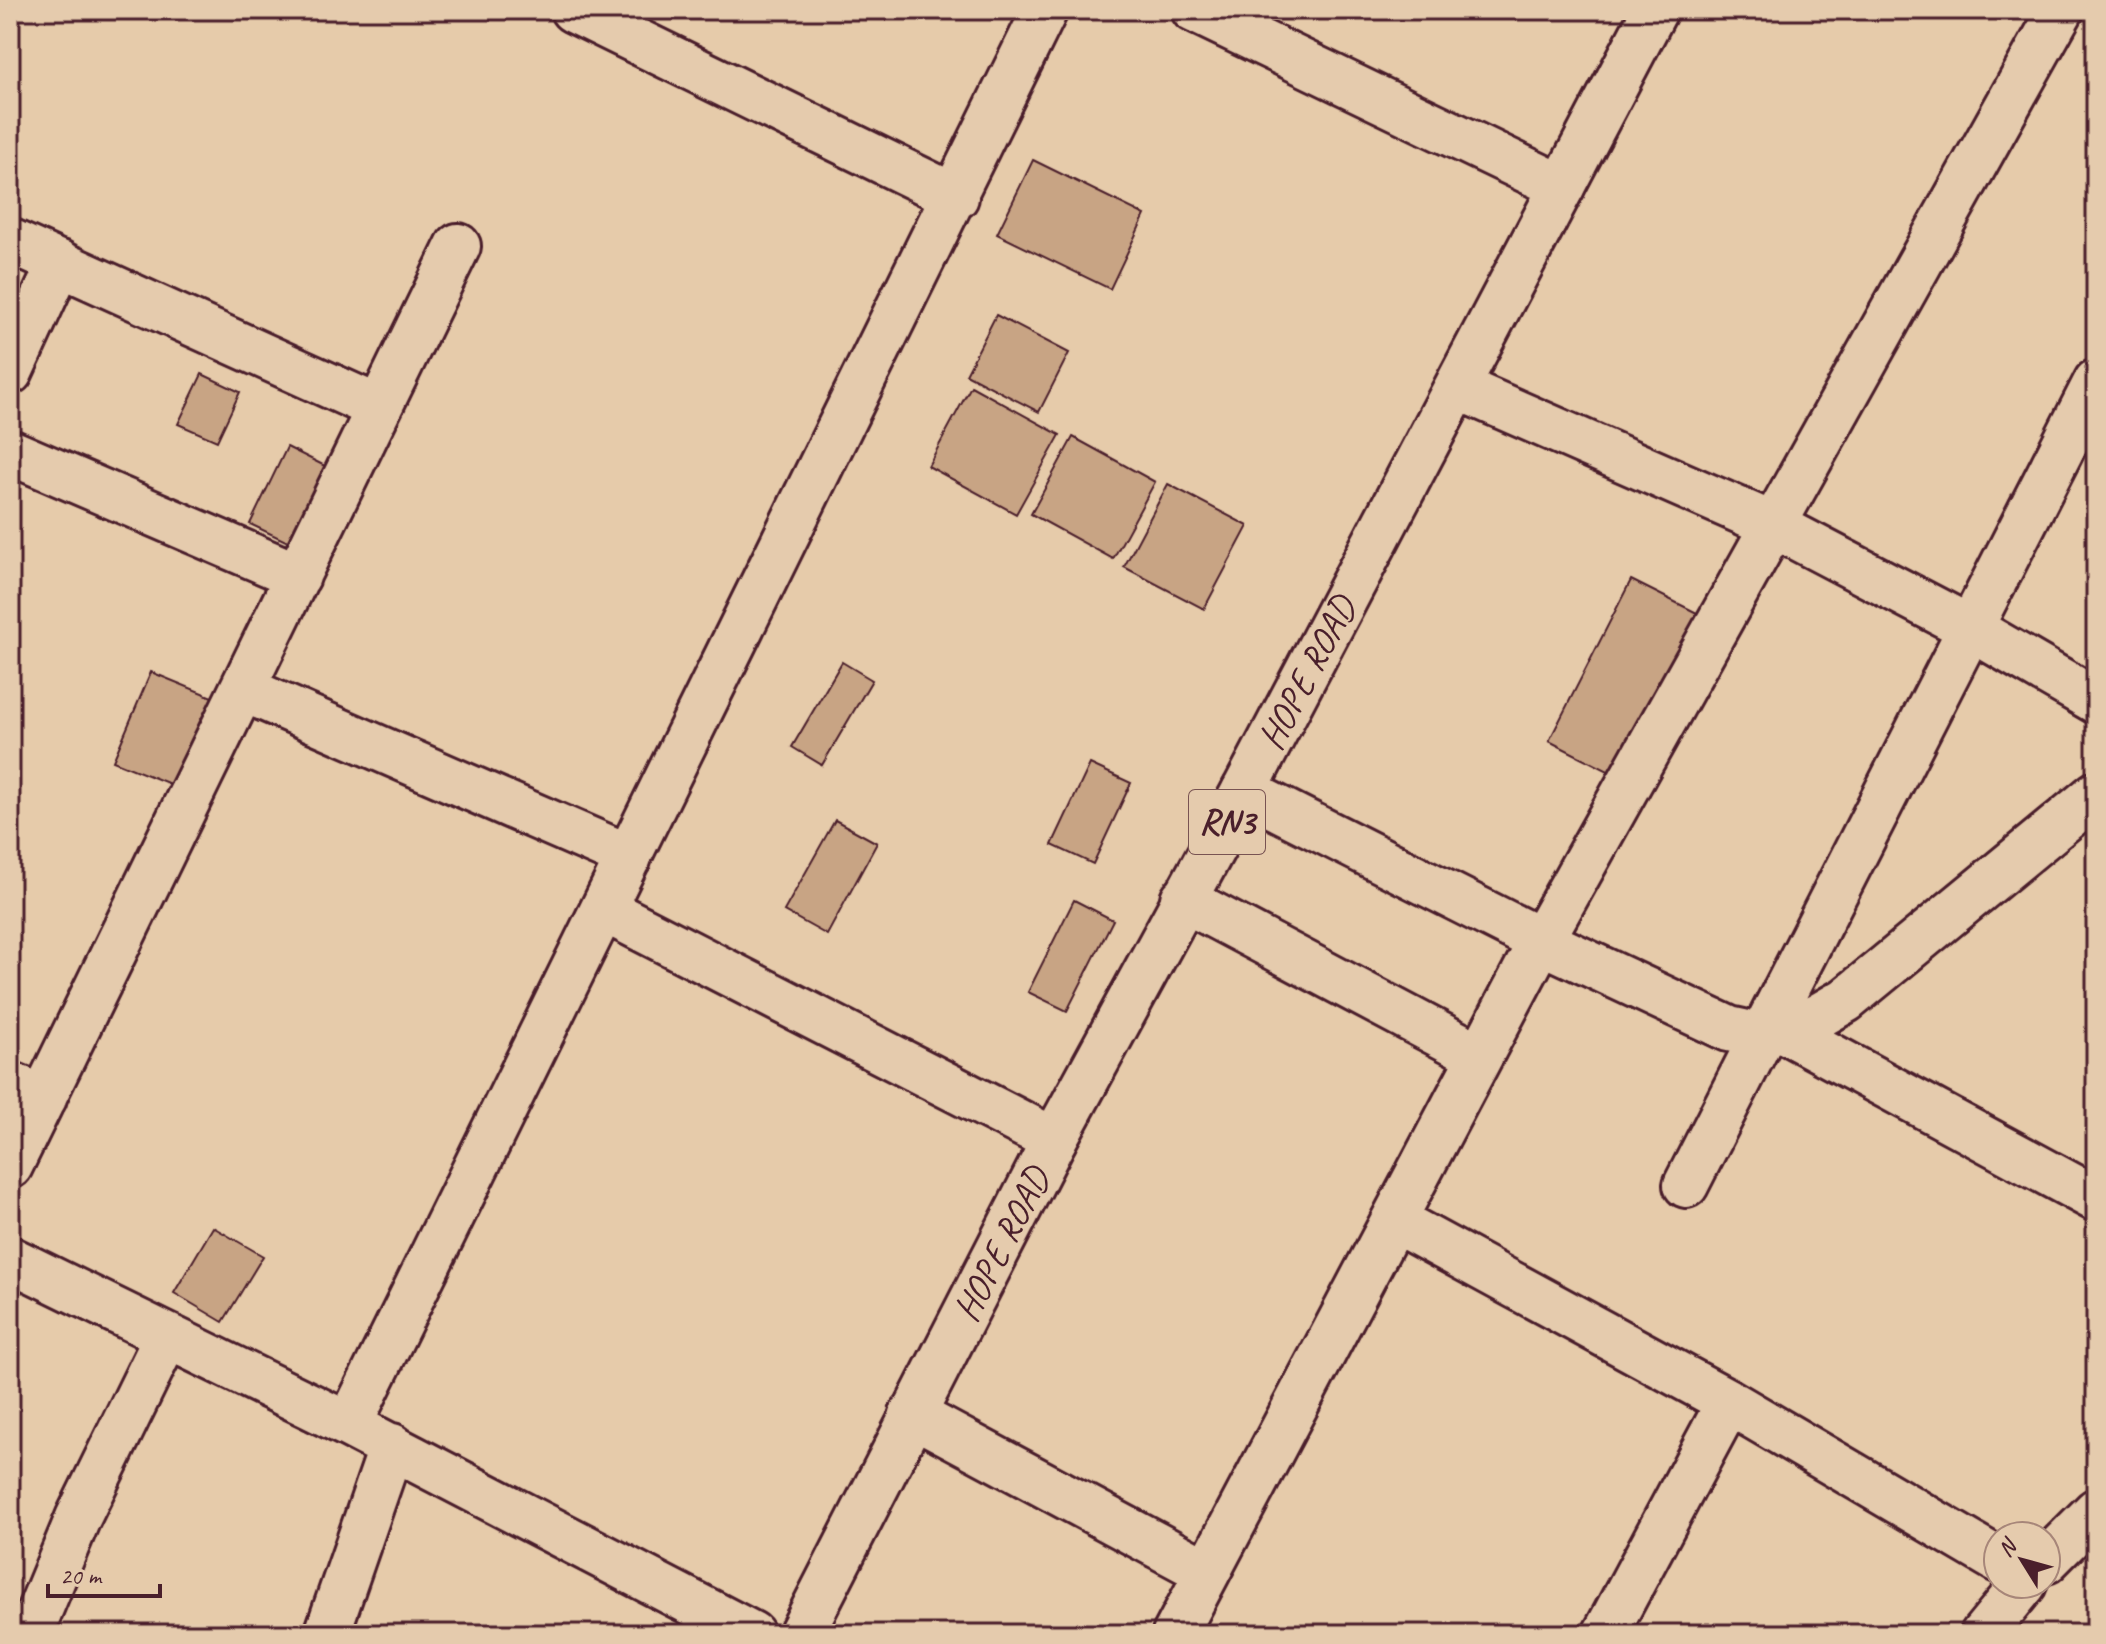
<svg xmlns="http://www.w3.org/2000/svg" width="2106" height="1644" font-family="Caveat,sans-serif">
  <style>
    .building { fill: #c8a484; stroke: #4a1f2b; stroke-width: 2 }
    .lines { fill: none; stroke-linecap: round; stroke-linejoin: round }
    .minor-casing { stroke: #4a1f2b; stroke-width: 50 }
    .trunk-casing { stroke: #4a1f2b; stroke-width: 50 }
    .minor { stroke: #e5cbad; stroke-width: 44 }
    .trunk { stroke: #e5cbad; stroke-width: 44 }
    .labels { text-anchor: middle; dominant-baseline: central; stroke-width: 6; stroke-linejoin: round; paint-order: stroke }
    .shield { fill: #e5cbad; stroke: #785352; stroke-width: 2 }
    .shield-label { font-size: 36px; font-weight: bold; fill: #4a1f2b }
    .street-label { font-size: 38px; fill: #4a1f2b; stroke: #e5cbad }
  </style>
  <rect width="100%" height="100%" fill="#e6cbaa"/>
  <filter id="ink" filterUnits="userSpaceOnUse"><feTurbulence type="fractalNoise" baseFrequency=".0125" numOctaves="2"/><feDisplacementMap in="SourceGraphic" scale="16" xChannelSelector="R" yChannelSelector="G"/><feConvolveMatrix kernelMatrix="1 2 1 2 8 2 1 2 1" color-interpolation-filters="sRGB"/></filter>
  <g filter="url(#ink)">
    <!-- building -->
    <path class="building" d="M 1033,160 L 1145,215 L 1110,289 L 997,234 Z
      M 996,315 L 1069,353 L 1039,412 L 966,374 Z
      M 202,374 L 240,392 L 217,441 L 178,424 Z
      M 971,386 L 1060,435 L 1016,514 L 928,466 Z
      M 1073,437 L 1155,482 L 1113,559 L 1031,514 Z
      M 287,447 L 329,468 L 292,544 L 250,524 Z
      M 1168,484 L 1248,526 L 1204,609 L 1124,567 Z
      M 1631,580 L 1701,615 L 1614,774 L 1549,741 Z
      M 842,662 L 872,680 L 822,765 L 792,747 Z
      M 151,672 L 217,699 L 180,788 L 113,761 Z
      M 1090,764 L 1131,783 L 1093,864 L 1052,845 Z
      M 835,820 L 877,843 L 827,935 L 784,911 Z
      M 1074,900 L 1113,920 L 1067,1011 L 1028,992 Z
      M 213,1227 L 263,1256 L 223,1322 L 174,1293 Z"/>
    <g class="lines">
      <!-- minor casing -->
      <g class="minor-casing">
        <path id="minor" d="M 573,10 L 956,197
          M 1194,10 L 1562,187
          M 10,241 L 379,408
          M 10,372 L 60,263
          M 1458,387 L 1773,525 L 1970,628 L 2096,701
          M 10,452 L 298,576
          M 243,689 L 629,857
          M 1244,791 L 1541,941 L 1729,1029 L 1761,1036 L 1808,1022 L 1846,1000 L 2096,794
          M 1183,899 L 1480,1056
          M 603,909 L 1054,1140
          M 1783,1030 L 2096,1199
          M 10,1084 L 44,1098
          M 10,1166 L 458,246
          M 1686,1185 L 2096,382
          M 1394,1220 L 1729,1402 L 1998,1560
          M 10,1259 L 349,1425
          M 912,1414 L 1207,1572
          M 2046,1561 L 2096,1511
          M 30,1634 L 78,1518 L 167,1336
          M 327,1634 L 392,1446
          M 752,1634 L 349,1425 L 1045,10
          M 1175,1634 L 1541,941 L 2061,10
          M 1605,1634 L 1729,1402
          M 1983,1634 L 2024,1584"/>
      </g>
      <!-- trunk casing -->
      <g class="trunk-casing">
        <g id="trunk">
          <path id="s1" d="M 801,1634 L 1054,1140 L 1244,791 L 1655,10"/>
        </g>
      </g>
      <!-- minor -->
      <use href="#minor" class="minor"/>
      <!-- trunk -->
      <use href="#trunk" class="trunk"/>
    </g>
  </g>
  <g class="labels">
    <!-- shield labels -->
    <rect class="shield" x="1189" y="790" width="76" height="64" rx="6"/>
    <g class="shield-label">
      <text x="1227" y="822">RN3</text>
    </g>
    <!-- street labels -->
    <g class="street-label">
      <text stroke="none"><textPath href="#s1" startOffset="1086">HOPE ROAD</textPath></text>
      <text stroke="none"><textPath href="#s1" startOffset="438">HOPE ROAD</textPath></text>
    </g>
  </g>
  <!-- margin -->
  <rect width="2106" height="1644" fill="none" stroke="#e5cbad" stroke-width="40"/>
  <rect x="20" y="20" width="2066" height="1604" fill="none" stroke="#4a1f2b" stroke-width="3" filter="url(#ink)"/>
  <!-- north arrow -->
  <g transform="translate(2022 1560) rotate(307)"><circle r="38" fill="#e5cbad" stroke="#a78679" stroke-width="2"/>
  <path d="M0-6L14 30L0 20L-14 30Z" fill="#4a1f2b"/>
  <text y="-12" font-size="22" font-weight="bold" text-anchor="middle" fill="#4a1f2b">N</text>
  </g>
  <!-- scale -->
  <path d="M48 1584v12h112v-12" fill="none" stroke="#4a1f2b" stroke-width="4"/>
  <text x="60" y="1584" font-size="24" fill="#4a1f2b" stroke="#e5cbad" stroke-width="6" paint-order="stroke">20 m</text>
</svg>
